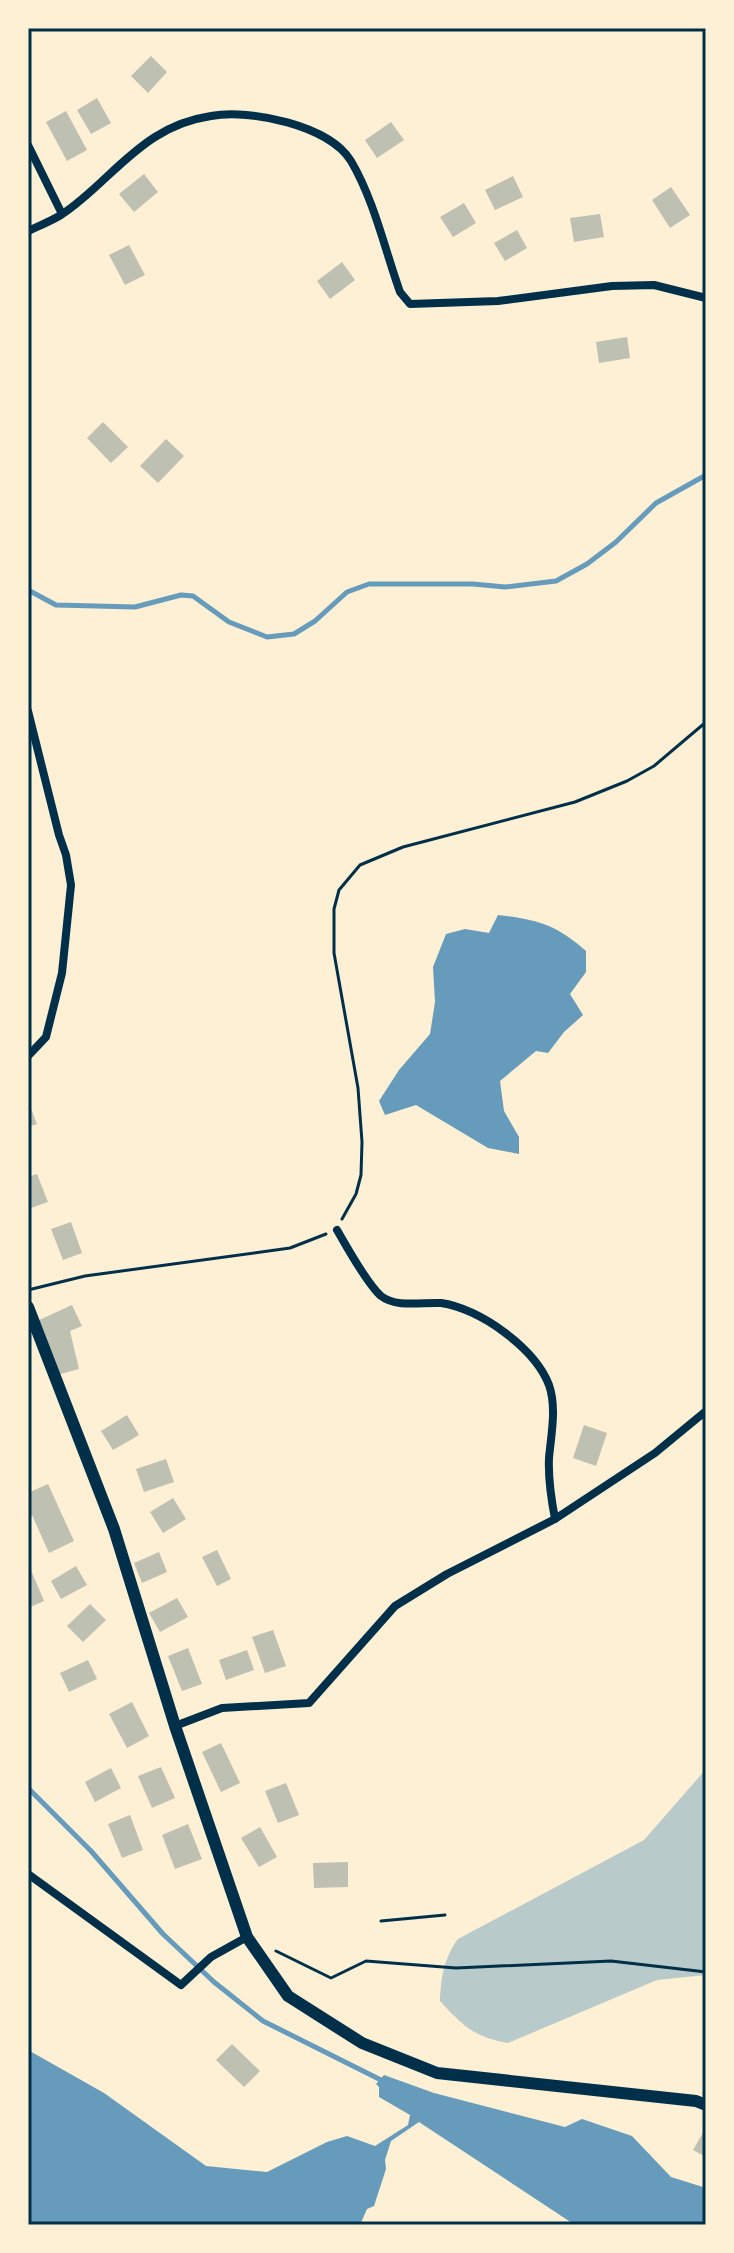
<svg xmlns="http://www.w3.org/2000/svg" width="734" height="2253" font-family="'Space Grotesk',sans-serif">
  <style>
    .green { fill: #b9caca }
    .water { fill: #669bbc }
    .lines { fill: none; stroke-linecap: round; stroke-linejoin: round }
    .stream { stroke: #669bbc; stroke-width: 5 }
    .building { fill: #bec0b2 }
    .path { stroke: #003049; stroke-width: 3 }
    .minor { stroke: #003049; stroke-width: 8 }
    .trunk { stroke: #003049; stroke-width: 12 }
    .neatline { fill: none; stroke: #003049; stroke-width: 3 }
  </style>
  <rect width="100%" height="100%" fill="#fdf0d5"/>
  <!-- green -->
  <path class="green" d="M 706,1769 L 706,1975 L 657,1980 L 508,2043 C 474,2037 463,2026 440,2001 C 441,1977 444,1958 458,1939 L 644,1840 Z"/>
  <!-- water -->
  <path class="water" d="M 498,915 C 538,920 555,924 586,951 L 586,972 L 570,994 L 583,1015 L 564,1032 L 548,1053 L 536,1051 L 500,1081 L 504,1111 L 519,1137 L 519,1154 L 488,1148 L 416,1105 L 385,1115 L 379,1101 L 399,1070 L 430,1034 L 435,1002 L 433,967 L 446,934 L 465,929 L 489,933 Z
    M 28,2050 L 104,2093 L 206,2166 L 267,2172 L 327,2142 L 347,2136 L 375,2146 L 408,2125 L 410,2115 L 379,2097 L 379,2087 L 376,2084 L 384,2075 L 434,2093 L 565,2127 L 582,2119 L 632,2136 L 671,2177 L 703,2187 L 706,2184 L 706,2225 L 575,2225 L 419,2122 L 391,2141 L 385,2160 L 386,2169 L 374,2206 L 367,2209 L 360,2225 L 28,2225 Z"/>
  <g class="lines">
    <!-- stream -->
    <path class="stream" d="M 28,590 L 56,605 L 135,607 L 181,595 L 193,596 L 229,622 L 267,637 L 294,634 L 315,621 L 347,592 L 369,584 L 473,584 L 505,587 L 556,581 L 587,564 L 616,542 L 656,503 L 706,475
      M 28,1788 L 91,1851 L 163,1934 L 214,1982 L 263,2021 L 383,2081"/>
  </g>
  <!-- building -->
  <path class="building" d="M 151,56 L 167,72 L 148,93 L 131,76 Z
    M 97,98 L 111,123 L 91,134 L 77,110 Z
    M 66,111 L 87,150 L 67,161 L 46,122 Z
    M 391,122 L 404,140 L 377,158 L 365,140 Z
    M 144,174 L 158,192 L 134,212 L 119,194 Z
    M 513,176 L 523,197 L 495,210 L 485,190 Z
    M 671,187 L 690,215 L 670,228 L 652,200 Z
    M 464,203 L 476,223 L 453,237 L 440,217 Z
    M 600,214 L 604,237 L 574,242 L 570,218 Z
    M 517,230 L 527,248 L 505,261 L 494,243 Z
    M 129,245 L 145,275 L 125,285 L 109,255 Z
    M 342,262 L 355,280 L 330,299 L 317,281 Z
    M 627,337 L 630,358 L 599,363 L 596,342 Z
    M 103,422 L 128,447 L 111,463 L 87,438 Z
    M 166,439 L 184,456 L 158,483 L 140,466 Z
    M 28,1101 L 37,1124 L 28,1127 Z
    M 37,1174 L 48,1202 L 31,1208 L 28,1200 L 28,1177 Z
    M 71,1222 L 82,1253 L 63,1260 L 51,1229 Z
    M 72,1305 L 82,1326 L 70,1331 L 79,1369 L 57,1375 L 37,1321 Z
    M 127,1415 L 139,1435 L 113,1450 L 101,1431 Z
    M 584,1425 L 607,1433 L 596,1466 L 573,1458 Z
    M 166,1459 L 174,1482 L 144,1492 L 136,1469 Z
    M 48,1484 L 74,1541 L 49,1553 L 32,1515 L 28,1517 L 28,1493 Z
    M 173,1498 L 186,1519 L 163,1533 L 150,1512 Z
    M 217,1550 L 231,1579 L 217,1586 L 202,1557 Z
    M 159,1552 L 167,1572 L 142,1583 L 134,1563 Z
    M 76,1566 L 87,1585 L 61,1599 L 51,1581 Z
    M 31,1570 L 44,1601 L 28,1608 L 28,1571 Z
    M 177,1598 L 188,1617 L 160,1632 L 149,1613 Z
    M 90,1604 L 106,1620 L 83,1642 L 67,1626 Z
    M 273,1630 L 286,1666 L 265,1673 L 252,1637 Z
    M 188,1648 L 202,1684 L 182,1691 L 168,1656 Z
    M 247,1650 L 254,1670 L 226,1680 L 219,1660 Z
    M 88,1660 L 97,1679 L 69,1692 L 60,1673 Z
    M 132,1702 L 149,1736 L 127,1748 L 109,1714 Z
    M 221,1743 L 240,1783 L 221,1792 L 202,1752 Z
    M 161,1767 L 175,1798 L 152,1808 L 138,1776 Z
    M 111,1768 L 121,1788 L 95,1802 L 85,1782 Z
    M 286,1783 L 299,1815 L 278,1823 L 265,1791 Z
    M 130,1815 L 143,1850 L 122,1858 L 108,1824 Z
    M 188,1824 L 202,1859 L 175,1869 L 162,1835 Z
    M 260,1827 L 277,1857 L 259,1867 L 241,1838 Z
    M 348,1862 L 348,1887 L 314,1888 L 313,1863 Z
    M 232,2044 L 260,2071 L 244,2087 L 216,2060 Z
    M 704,2131 L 706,2132 L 706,2157 L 693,2150 Z"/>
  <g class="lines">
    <!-- path -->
    <path class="path" d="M 342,1219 L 356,1194 L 361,1175 L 362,1142 L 358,1088 L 334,953 L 334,909 L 339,890 L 360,865 L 403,847 L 575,802 L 627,781 L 654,766 L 706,722
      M 28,1290 L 85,1276 L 290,1248 L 326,1234
      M 381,1921 L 445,1915
      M 276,1951 L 331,1978 L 366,1961 L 456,1968 L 611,1961 L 706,1972"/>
    <!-- minor -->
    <path class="minor" d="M 28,145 L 62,214
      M 28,231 C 39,226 51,221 61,215 C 95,193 120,159 155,137 C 172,126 191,119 211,116 C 250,109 329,125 351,161 C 374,200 385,250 400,292 L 410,304 L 498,301 L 612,286 L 654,285 L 706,298
      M 28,711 L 59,835 L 66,855 L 71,885 L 62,973 L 46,1037 L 28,1056
      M 337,1230 C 347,1247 367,1284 381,1296 C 396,1308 423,1302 441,1303 C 479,1308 535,1348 549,1385 C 557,1408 551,1435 549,1458 C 548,1479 551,1498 555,1519
      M 175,1726 L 222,1708 L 309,1703 L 395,1606 L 447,1574 L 555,1519 L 655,1453 L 706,1411
      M 28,1874 L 181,1985 L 211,1957 L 247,1937"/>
    <!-- trunk -->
    <path class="trunk" d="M 28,1307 L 114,1529 L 175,1726 L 247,1937 L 288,1996 L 362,2043 L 437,2073 L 696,2101 L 706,2105"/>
  </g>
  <!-- border -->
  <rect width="734" height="2253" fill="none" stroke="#fdf0d5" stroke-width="60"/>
  <rect x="30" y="30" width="674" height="2193" class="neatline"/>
</svg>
